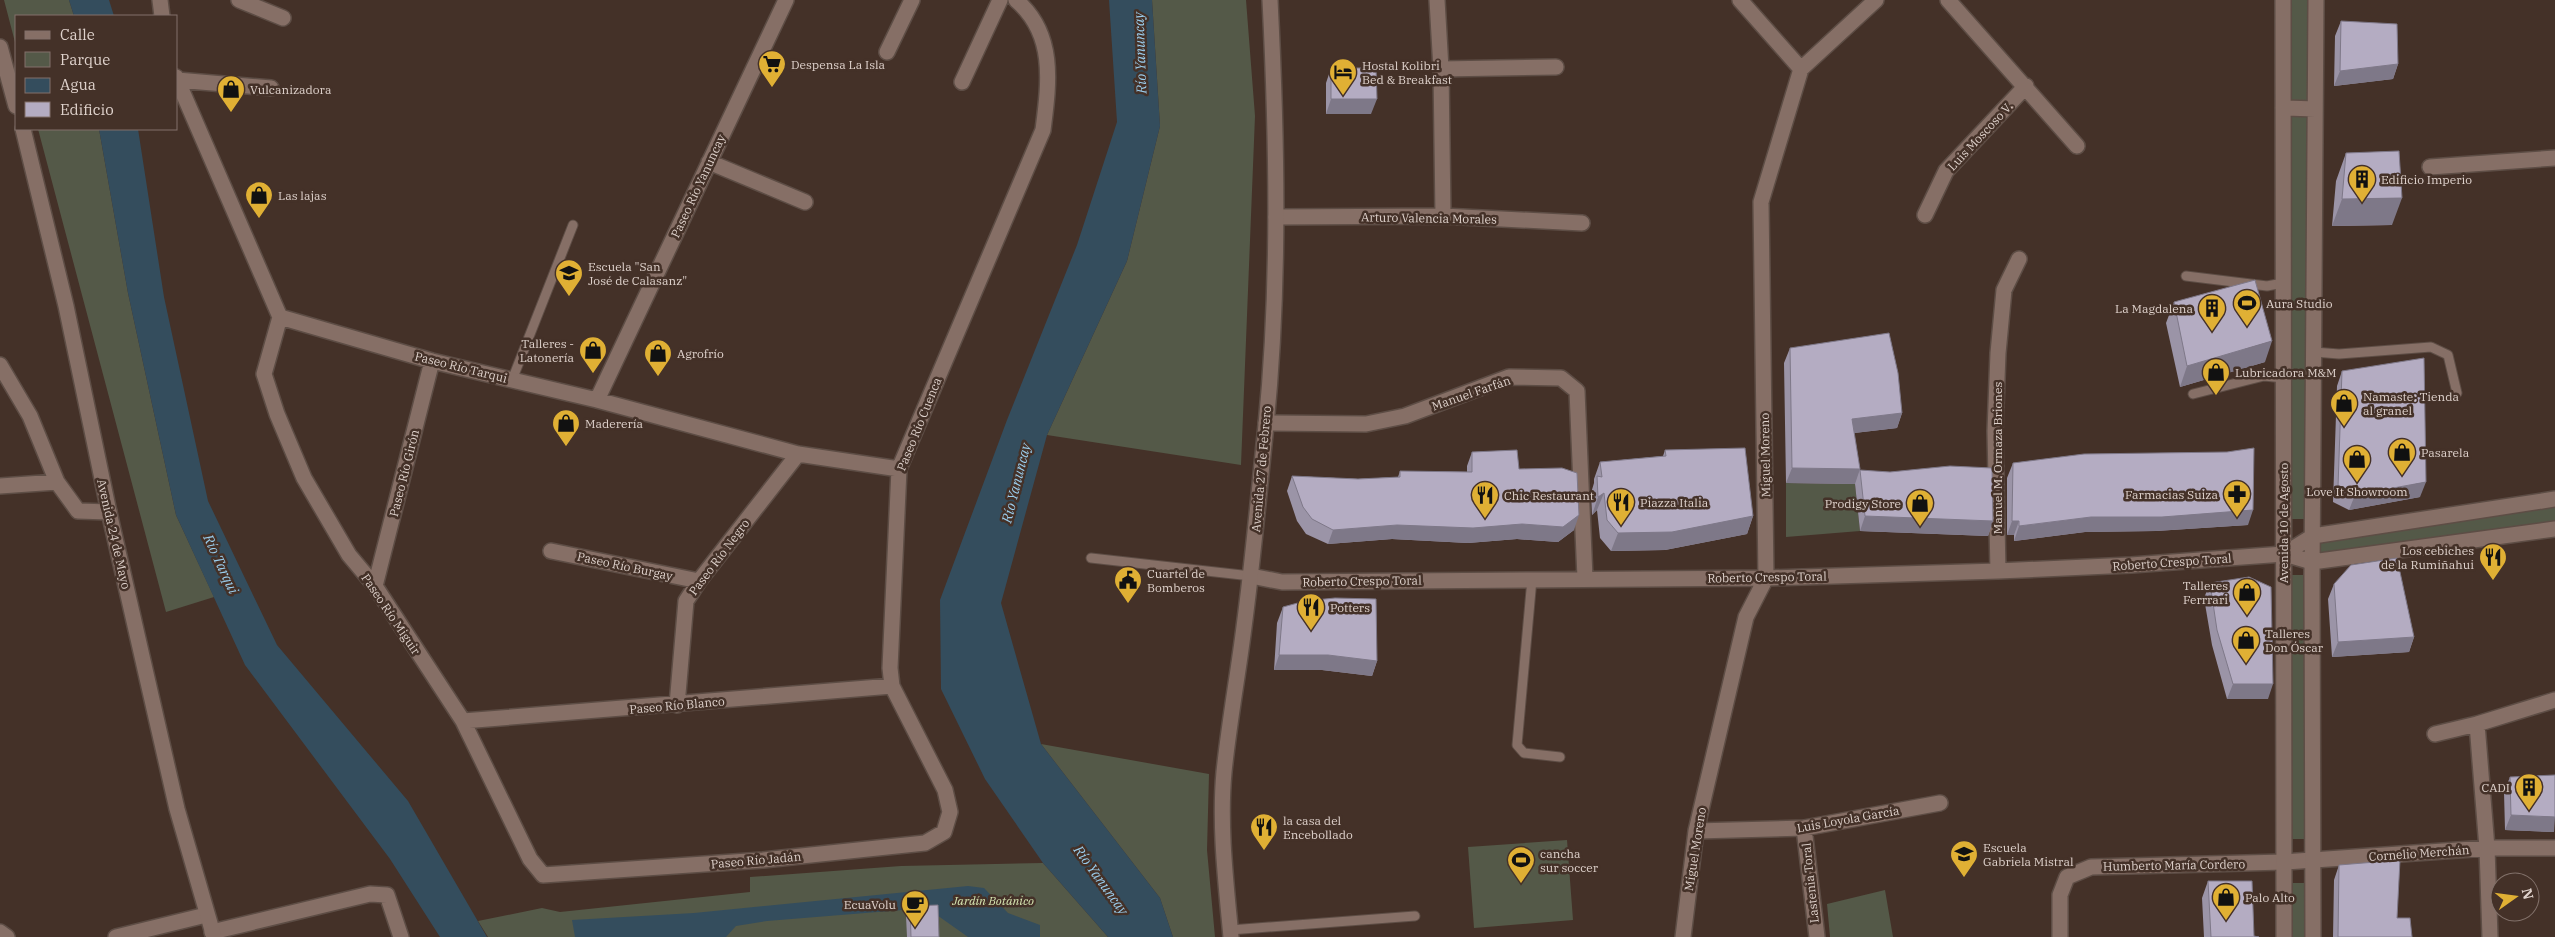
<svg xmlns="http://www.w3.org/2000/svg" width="2555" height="937" font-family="'IBM Plex Serif',serif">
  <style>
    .green { fill: #545948 }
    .water { fill: #344d5d }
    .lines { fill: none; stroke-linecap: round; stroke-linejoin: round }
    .lane-casing { stroke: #5d4d45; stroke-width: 11 }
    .street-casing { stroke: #5d4d45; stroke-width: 18 }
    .secondary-casing { stroke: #5d4d45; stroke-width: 18 }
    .lane { stroke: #866f66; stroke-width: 9 }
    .street { stroke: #866f66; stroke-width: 15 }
    .secondary { stroke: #866f66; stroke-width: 15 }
    .wall { fill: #9b94a7 }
    .shaded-wall { fill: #7e7888 }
    .building { fill: #b4acc2; stroke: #7e7888 }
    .labels { text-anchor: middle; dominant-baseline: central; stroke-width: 5; stroke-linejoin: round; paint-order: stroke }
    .poi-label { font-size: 12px; fill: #dfd2cc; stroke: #443128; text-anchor: start }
    .street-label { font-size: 12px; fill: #dfd2cc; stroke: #443128 }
    .park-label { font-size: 12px; font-style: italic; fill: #d6e6b2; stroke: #443128 }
    .water-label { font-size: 14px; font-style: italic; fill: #9acded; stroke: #443128 }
  </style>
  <rect width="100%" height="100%" fill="#443128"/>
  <!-- green -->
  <path class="green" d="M 4,0 L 69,0 L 74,16 L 16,16 L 16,46 Z
    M 1152,0 L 1246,0 L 1255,116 L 1241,465 L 1047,435 L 1127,261 L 1160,126 Z
    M 2283,0 L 2316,0 L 2314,519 L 2284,519 Z
    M 38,129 L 99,129 L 128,293 L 176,515 L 214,597 L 166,612 Z
    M 1786,483 L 1855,484 L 1860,531 L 1786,537 Z
    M 2555,499 L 2555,529 L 2312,562 L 2313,536 Z
    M 2283,575 L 2312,575 L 2313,839 L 2283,839 Z
    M 1041,744 L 1209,774 L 1207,850 L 1215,937 L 1173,937 L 1160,898 Z
    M 1567,840 L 1573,920 L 1474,928 L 1468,847 Z
    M 1043,863 L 1108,937 L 488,937 L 478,921 L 542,908 L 560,912 L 750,892 L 750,877 L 901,866 Z
    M 2284,883 L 2313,883 L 2313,937 L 2284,937 Z
    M 1885,890 L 1893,937 L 1830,937 L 1827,904 Z"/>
  <!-- water -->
  <path class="water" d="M 69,0 L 109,0 L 114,16 L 74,16 Z
    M 1109,0 L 1152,0 L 1160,126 L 1127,261 L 1047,435 L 1001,603 L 1041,744 L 1160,898 L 1173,937 L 1108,937 L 1043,863 L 985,779 L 941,689 L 940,600 L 1007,420 L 1077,245 L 1117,122 Z
    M 99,129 L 138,129 L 164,297 L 208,501 L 277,645 L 408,801 L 487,937 L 440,937 L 390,859 L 245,665 L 176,515 L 128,293 Z
    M 968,886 L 984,888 L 1008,913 L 1040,925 L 1040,937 L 968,937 L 927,908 L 767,921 L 736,926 L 726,937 L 575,937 L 572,920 L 694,913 Z"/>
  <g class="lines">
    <!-- lane casing -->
    <g class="lane-casing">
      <path id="lane" d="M 2186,276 L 2267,286 L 2283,283
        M 2314,352 L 2339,354 L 2431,347 L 2448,355 L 2457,393
        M 512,380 L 573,225
        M 2193,394 L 2264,376 L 2284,378
        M 1091,558 L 1251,576
        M 1532,579 L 1517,745 L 1524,753 L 1560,757
        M 1230,930 L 1415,916"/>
    </g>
    <!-- street casing -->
    <g class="street-casing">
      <path id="street" d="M 160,0 L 162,16
        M 239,0 L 283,18
        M 1437,0 L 1441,69 L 1443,216
        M 1740,0 L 1801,69
        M 1948,0 L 2077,146
        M 887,52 L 912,0
        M 1441,69 L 1556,67
        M 176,77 L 280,317
        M 177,80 L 271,88
        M 962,82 L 1000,0
        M 709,162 L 805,202
        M 2430,167 L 2555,158
        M 1925,215 L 1946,171 L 2026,86
        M 1276,217 L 1443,216 L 1582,223
        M 280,317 L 264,374 L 277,414 L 304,478 L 349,555 L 375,586 L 463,721 L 530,859 L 543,875 L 763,860 L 925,843 L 944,832 L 950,812 L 945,790 L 892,686 L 890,668 L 899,469 L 1043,130 C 1049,83 1056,34 1016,0
        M 280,317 L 432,361 L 597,400 L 798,454 L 899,469
        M 0,365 L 30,416 L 57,482 L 78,511 L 109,512
        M 597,400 L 786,0
        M 1266,423 L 1366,424 L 1405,416 L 1509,377 L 1561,378 L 1577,391 L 1585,578
        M 0,486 L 57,482
        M 551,551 L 699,581
        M 1998,571 L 1995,431 L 1998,353 L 2004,290 L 2019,259
        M 1251,576 L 1282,582 L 1766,578 L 1998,571 L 2131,565 L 2284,554
        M 375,586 L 432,361
        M 677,705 L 686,601 L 699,581 L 798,454
        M 463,721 L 892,686
        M 2477,724 L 2487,848 L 2490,937
        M 2435,734 L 2477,724 L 2555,700
        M 1804,828 L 1817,937
        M 1696,831 L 1804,828 L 1940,803
        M 0,932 L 7,937
        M 212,932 L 370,894 L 387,895 L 401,937
        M 116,937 L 206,915
        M 1683,937 L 1696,831 L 1746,617 L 1766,578 L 1761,202 L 1801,69 L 1876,0
        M 2060,937 L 2060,895 L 2067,877 L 2091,867 L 2284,862 L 2487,848 L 2555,848"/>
    </g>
    <!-- secondary casing -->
    <g class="secondary-casing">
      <path id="secondary" d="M 2283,0 L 2284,937
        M 0,47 L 16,106
        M 2283,108 L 2315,109
        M 23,129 L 66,306 L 109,512 L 177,809 L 214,937
        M 2284,554 L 2313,536 L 2555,499
        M 2284,554 L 2312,562 L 2555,529
        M 1231,937 C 1226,883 1219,826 1224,772 C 1229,723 1238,675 1244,627 C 1253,560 1259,492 1266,425 C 1280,284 1277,141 1270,0
        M 2313,937 L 2312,575 L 2316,0"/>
    </g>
    <!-- lane -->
    <use href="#lane" class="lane"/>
    <!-- street -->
    <use href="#street" class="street"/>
    <!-- secondary -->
    <use href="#secondary" class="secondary"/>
  </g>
  <!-- wall -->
  <path class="wall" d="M 2341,21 L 2398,64 L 2393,79 L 2334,86 L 2335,36 Z
    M 1331,68 L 1371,114 L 1326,114 L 1326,83 Z
    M 2346,153 L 2392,225 L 2332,226 L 2336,181 Z
    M 2174,302 L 2265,362 L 2180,387 L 2166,323 Z
    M 1790,348 L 1902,413 L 1897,428 L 1854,433 L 1860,470 L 1993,521 L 1988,536 L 1860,531 L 1855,484 L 1786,483 L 1784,363 Z
    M 2342,371 L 2420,497 L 2349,510 L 2333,502 L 2337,386 Z
    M 1665,450 L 1753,516 L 1747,534 L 1665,550 L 1611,551 L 1600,538 L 1597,510 L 1592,515 L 1591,493 L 1594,483 L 1594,479 L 1600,462 L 1663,456 Z
    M 1472,452 L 1519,469 L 1574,530 L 1558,542 L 1517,539 L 1468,543 L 1392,539 L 1328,544 L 1306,534 L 1297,521 L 1287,491 L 1292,476 L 1358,479 L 1398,477 L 1400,471 L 1467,472 L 1467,466 Z
    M 2013,463 L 2248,525 L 2156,531 L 2085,532 L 2014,541 L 2014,535 L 2007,535 L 2007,478 Z
    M 2210,583 L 2268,699 L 2227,699 L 2212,645 L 2204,598 Z
    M 2334,584 L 2414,637 L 2409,652 L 2332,657 L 2328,599 Z
    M 1283,607 L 1377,661 L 1372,676 L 1322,670 L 1274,670 L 1277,623 Z
    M 2510,777 L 2554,832 L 2505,830 L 2504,792 Z
    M 2339,865 L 2397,918 L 2412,937 L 2333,937 L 2334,880 Z
    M 2208,881 L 2254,936 L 2259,937 L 2204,937 L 2202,898 Z
    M 910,906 L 939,937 L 907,937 L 906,916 Z"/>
  <!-- shaded-wall -->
  <path class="shaded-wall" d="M 2398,64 L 2393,79 L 2334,86 L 2340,71 Z
    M 1331,99 L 1377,99 L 1371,114 L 1326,114 Z
    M 2402,198 L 2392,225 L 2332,226 L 2342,199 Z
    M 2272,341 L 2265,362 L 2180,387 L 2187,366 Z
    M 1902,413 L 1897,428 L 1846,434 L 1852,419 Z
    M 1792,468 L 1860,469 L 1855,484 L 1786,483 Z
    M 2426,482 L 2420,497 L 2349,510 L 2355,495 Z
    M 1604,493 L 1597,510 L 1592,515 L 1598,497 Z
    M 2253,510 L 2248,525 L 2156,531 L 2085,532 L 2014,541 L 2019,526 L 2091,517 Z
    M 1579,515 L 1574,530 L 1558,542 L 1517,539 L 1468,543 L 1392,539 L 1328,544 L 1333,530 L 1397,525 Z
    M 1753,516 L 1747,534 L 1665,550 L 1611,551 L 1618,533 Z
    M 1865,516 L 1993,521 L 1988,536 L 1860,531 Z
    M 2012,521 L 2019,521 L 2014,535 L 2007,535 Z
    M 2414,637 L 2409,652 L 2332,657 L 2338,642 Z
    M 1279,655 L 1328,655 L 1377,661 L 1372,676 L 1322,670 L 1274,670 Z
    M 2233,684 L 2273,684 L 2268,699 L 2227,699 Z
    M 2511,815 L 2555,817 L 2554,832 L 2505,830 Z"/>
  <!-- building -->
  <path class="building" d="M 2341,21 L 2397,24 L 2398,64 L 2340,71 Z
    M 1331,68 L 1376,68 L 1377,99 L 1331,99 Z
    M 2399,151 L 2402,198 L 2342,199 L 2346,153 Z
    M 2255,280 L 2272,341 L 2187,366 L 2174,302 Z
    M 1889,333 L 1898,373 L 1902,413 L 1852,419 L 1860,469 L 1792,468 L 1790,348 Z
    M 2424,358 L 2426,482 L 2355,495 L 2338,487 L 2342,371 Z
    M 1745,448 L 1753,516 L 1672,532 L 1618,533 L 1607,520 L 1604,493 L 1598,497 L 1597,476 L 1602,477 L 1600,462 L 1666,456 L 1665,450 Z
    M 2254,448 L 2253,510 L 2162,517 L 2091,517 L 2019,526 L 2019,521 L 2012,521 L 2013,463 L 2084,454 L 2227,452 Z
    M 1517,450 L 1519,469 L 1562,468 L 1577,473 L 1579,515 L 1563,527 L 1522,524 L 1473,528 L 1397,525 L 1333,530 L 1312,519 L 1303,507 L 1292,476 L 1358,479 L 1400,477 L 1400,471 L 1472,472 L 1472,452 Z
    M 1950,466 L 1992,468 L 1993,521 L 1865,516 L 1860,470 L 1890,472 Z
    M 2397,558 L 2414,637 L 2338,642 L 2334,584 L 2351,565 Z
    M 2249,577 L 2271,587 L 2273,684 L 2233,684 L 2217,630 L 2210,583 Z
    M 1335,598 L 1376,599 L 1377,661 L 1328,655 L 1279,655 L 1283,607 L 1305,601 Z
    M 2555,775 L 2555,817 L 2511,815 L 2510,777 Z
    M 2400,860 L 2397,918 L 2410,918 L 2412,937 L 2338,937 L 2339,865 Z
    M 2208,881 L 2252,881 L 2254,936 L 2259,937 L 2211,937 Z
    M 938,905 L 939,937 L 911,937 L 910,906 Z"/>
  <!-- icons -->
  <defs>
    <g id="supermarket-pin" transform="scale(1.4375)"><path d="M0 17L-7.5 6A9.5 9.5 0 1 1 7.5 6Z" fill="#e0b034" stroke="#443128"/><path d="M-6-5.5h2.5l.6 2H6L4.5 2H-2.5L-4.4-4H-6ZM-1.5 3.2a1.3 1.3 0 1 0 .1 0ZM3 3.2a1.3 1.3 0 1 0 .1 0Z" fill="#111"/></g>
    <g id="hotel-pin" transform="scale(1.4375)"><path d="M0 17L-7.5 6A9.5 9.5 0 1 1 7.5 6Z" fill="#e0b034" stroke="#443128"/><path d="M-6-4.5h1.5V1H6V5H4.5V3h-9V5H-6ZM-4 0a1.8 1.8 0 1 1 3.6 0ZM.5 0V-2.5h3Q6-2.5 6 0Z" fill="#111"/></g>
    <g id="shop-pin" transform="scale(1.4375)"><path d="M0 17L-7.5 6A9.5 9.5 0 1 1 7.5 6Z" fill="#e0b034" stroke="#443128"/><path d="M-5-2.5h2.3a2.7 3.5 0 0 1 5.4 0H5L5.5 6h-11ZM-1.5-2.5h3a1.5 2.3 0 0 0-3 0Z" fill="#111"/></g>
    <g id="building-pin" transform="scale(1.4375)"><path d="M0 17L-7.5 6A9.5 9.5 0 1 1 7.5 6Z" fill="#e0b034" stroke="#443128"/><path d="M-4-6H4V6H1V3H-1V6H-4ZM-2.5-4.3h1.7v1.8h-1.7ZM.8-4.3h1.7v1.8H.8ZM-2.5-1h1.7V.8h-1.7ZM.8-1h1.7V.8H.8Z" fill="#111"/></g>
    <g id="school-pin" transform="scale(1.4375)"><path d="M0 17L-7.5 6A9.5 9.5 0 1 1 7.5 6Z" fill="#e0b034" stroke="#443128"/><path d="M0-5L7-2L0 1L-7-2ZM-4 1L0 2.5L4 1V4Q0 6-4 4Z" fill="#111"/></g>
    <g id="stadium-pin" transform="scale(1.4375)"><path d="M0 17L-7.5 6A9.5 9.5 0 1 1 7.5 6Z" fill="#e0b034" stroke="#443128"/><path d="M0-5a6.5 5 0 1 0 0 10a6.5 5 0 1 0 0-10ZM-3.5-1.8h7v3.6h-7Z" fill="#111"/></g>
    <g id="pharmacy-pin" transform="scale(1.4375)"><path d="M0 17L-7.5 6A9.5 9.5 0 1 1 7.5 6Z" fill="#e0b034" stroke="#443128"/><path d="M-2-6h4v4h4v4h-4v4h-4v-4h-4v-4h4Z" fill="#111"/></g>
    <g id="restaurant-pin" transform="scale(1.4375)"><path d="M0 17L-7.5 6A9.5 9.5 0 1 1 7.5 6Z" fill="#e0b034" stroke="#443128"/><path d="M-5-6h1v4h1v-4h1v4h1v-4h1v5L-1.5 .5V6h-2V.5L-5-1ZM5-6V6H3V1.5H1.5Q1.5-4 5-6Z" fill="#111"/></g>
    <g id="civic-pin" transform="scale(1.4375)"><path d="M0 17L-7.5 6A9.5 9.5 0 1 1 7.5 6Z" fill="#e0b034" stroke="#443128"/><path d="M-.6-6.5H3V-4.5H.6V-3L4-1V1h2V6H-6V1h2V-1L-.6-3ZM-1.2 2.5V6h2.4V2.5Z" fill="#111"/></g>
    <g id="cafe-pin" transform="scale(1.4375)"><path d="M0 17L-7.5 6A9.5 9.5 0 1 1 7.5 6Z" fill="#e0b034" stroke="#443128"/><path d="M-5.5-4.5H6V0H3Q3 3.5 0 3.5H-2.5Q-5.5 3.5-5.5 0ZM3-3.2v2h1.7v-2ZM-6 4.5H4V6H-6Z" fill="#111"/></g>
  </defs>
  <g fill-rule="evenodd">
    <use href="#supermarket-pin" x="772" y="64"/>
    <use href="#hotel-pin" x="1343" y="72"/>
    <use href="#shop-pin" x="231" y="89"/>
    <use href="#building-pin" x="2362" y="179"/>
    <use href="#shop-pin" x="259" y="195"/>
    <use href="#school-pin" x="569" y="273"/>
    <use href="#stadium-pin" x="2247" y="303"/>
    <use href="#building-pin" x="2212" y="308"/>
    <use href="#shop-pin" x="593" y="350"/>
    <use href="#shop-pin" x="658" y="353"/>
    <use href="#shop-pin" x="2216" y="372"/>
    <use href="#shop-pin" x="2344" y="403"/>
    <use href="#shop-pin" x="566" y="423"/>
    <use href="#shop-pin" x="2402" y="452"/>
    <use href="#shop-pin" x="2357" y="459"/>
    <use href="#pharmacy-pin" x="2237" y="494"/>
    <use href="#restaurant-pin" x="1485" y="495"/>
    <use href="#restaurant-pin" x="1621" y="502"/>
    <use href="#shop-pin" x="1920" y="503"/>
    <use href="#restaurant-pin" x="2493" y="557"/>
    <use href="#civic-pin" x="1128" y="580"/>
    <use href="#shop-pin" x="2247" y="592"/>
    <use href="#restaurant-pin" x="1311" y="607"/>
    <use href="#shop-pin" x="2246" y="640"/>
    <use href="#building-pin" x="2529" y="787"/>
    <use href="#restaurant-pin" x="1264" y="827"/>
    <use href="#school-pin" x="1964" y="854"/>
    <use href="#stadium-pin" x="1521" y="860"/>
    <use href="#shop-pin" x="2226" y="897"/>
    <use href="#cafe-pin" x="915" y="904"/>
  </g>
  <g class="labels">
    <!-- poi labels -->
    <g class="poi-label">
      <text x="791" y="64">Despensa La Isla</text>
      <text x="1362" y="65">Hostal Kolibri<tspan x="1362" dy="14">Bed &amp; Breakfast</tspan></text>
      <text x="250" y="89">Vulcanizadora</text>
      <text x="2381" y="179">Edificio Imperio</text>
      <text x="278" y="195">Las lajas</text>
      <text x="588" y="266">Escuela "San<tspan x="588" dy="14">José de Calasanz"</tspan></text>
      <text x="2266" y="303">Aura Studio</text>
      <text x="2193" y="308" text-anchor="end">La Magdalena</text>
      <text x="574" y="343" text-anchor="end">Talleres -<tspan x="574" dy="14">Latonería</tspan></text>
      <text x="677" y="353">Agrofrío</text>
      <text x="2235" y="372">Lubricadora M&amp;M</text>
      <text x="2363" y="396">Namaste: Tienda<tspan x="2363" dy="14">al granel</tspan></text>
      <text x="585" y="423">Maderería</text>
      <text x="2421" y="452">Pasarela</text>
      <text x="2357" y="491" text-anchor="middle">Love It Showroom</text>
      <text x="2218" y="494" text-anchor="end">Farmacias Suiza</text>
      <text x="1504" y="495">Chic Restaurant</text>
      <text x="1640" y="502">Piazza Italia</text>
      <text x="1901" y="503" text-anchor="end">Prodigy Store</text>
      <text x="2474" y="550" text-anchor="end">Los cebiches<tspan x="2474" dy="14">de la Rumiñahui</tspan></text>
      <text x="1147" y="573">Cuartel de<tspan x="1147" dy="14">Bomberos</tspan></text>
      <text x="2228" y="585" text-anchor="end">Talleres<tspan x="2228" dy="14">Ferrrari</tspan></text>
      <text x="1330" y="607">Potters</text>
      <text x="2265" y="633">Talleres<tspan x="2265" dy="14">Don Óscar</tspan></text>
      <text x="2510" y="787" text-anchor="end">CADI</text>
      <text x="1283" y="820">la casa del<tspan x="1283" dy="14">Encebollado</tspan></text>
      <text x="1983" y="847">Escuela<tspan x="1983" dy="14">Gabriela Mistral</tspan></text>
      <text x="1540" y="853">cancha<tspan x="1540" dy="14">sur soccer</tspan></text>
      <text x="2245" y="897">Palo Alto</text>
      <text x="896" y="904" text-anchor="end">EcuaVolu</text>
    </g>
    <!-- street labels -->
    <g class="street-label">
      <text transform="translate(1980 136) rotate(-47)">Luis Moscoso V.</text>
      <text transform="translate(698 186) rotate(-65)">Paseo Río Yanuncay</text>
      <text transform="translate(1429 218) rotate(1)">Arturo Valencia Morales</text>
      <text transform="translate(461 367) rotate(14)">Paseo Río Tarqui</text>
      <text transform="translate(1471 393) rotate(-19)">Manuel Farfán</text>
      <text transform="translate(919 424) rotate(-68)">Paseo Río Cuenca</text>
      <text transform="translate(1765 455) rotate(-91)">Miguel Moreno</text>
      <text transform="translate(1997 458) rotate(-90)">Manuel M. Ormaza Briones</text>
      <text transform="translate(1261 469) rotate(-85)">Avenida 27 de Febrero</text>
      <text transform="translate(404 473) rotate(-76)">Paseo Río Girón</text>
      <text transform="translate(2283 523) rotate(-90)">Avenida 10 de Agosto</text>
      <text transform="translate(114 534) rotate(77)">Avenida 24 de Mayo</text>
      <text transform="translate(719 557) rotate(-53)">Paseo Río Negro</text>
      <text transform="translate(2172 562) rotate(-4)">Roberto Crespo Toral</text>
      <text transform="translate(625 566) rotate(12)">Paseo Río Burgay</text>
      <text transform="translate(1767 577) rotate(-1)">Roberto Crespo Toral</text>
      <text transform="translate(1362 581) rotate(-1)">Roberto Crespo Toral</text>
      <text transform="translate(391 614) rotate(56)">Paseo Río Miguir</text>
      <text transform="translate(677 705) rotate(-5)">Paseo Río Blanco</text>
      <text transform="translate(1848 819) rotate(-10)">Luis Loyola García</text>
      <text transform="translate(1695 849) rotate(-81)">Miguel Moreno</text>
      <text transform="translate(2419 853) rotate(-4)">Cornelio Merchán</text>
      <text transform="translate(756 860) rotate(-5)">Paseo Río Jadán</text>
      <text transform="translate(2174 865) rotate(-1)">Humberto María Cordero</text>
      <text transform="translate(1810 883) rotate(-96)">Lastenia Toral</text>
    </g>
    <!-- park labels -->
    <g class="park-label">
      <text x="993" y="900">Jardín Botánico</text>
    </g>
    <!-- water labels -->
    <g class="water-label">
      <text transform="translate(1140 53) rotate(-92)">Río Yanuncay</text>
      <text transform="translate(1016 483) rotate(-76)">Río Yanuncay</text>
      <text transform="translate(221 564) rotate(65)">Río Tarqui</text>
      <text transform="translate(1101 880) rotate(54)">Río Yanuncay</text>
    </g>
  </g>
  <!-- legend -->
  <rect x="15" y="15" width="162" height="115" fill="#443128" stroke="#82716a"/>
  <rect x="25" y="31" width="25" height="8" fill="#866f66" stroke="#82716a"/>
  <text x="60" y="40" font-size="15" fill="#dfd2cc">Calle</text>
  <rect x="25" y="52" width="25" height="15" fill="#545948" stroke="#82716a"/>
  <text x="60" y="65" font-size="15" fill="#dfd2cc">Parque</text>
  <rect x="25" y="78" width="25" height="15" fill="#344d5d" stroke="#82716a"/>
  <text x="60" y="90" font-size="15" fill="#dfd2cc">Agua</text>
  <rect x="25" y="102" width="25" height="15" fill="#b4acc2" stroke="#82716a"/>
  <text x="60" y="115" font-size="15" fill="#dfd2cc">Edificio</text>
  <!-- north arrow -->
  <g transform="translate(2515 897) rotate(76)"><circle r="24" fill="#443128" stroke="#82716a"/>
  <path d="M0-4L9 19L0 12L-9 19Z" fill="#e0b034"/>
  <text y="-8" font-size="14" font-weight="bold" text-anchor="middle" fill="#dfd2cc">N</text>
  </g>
</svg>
